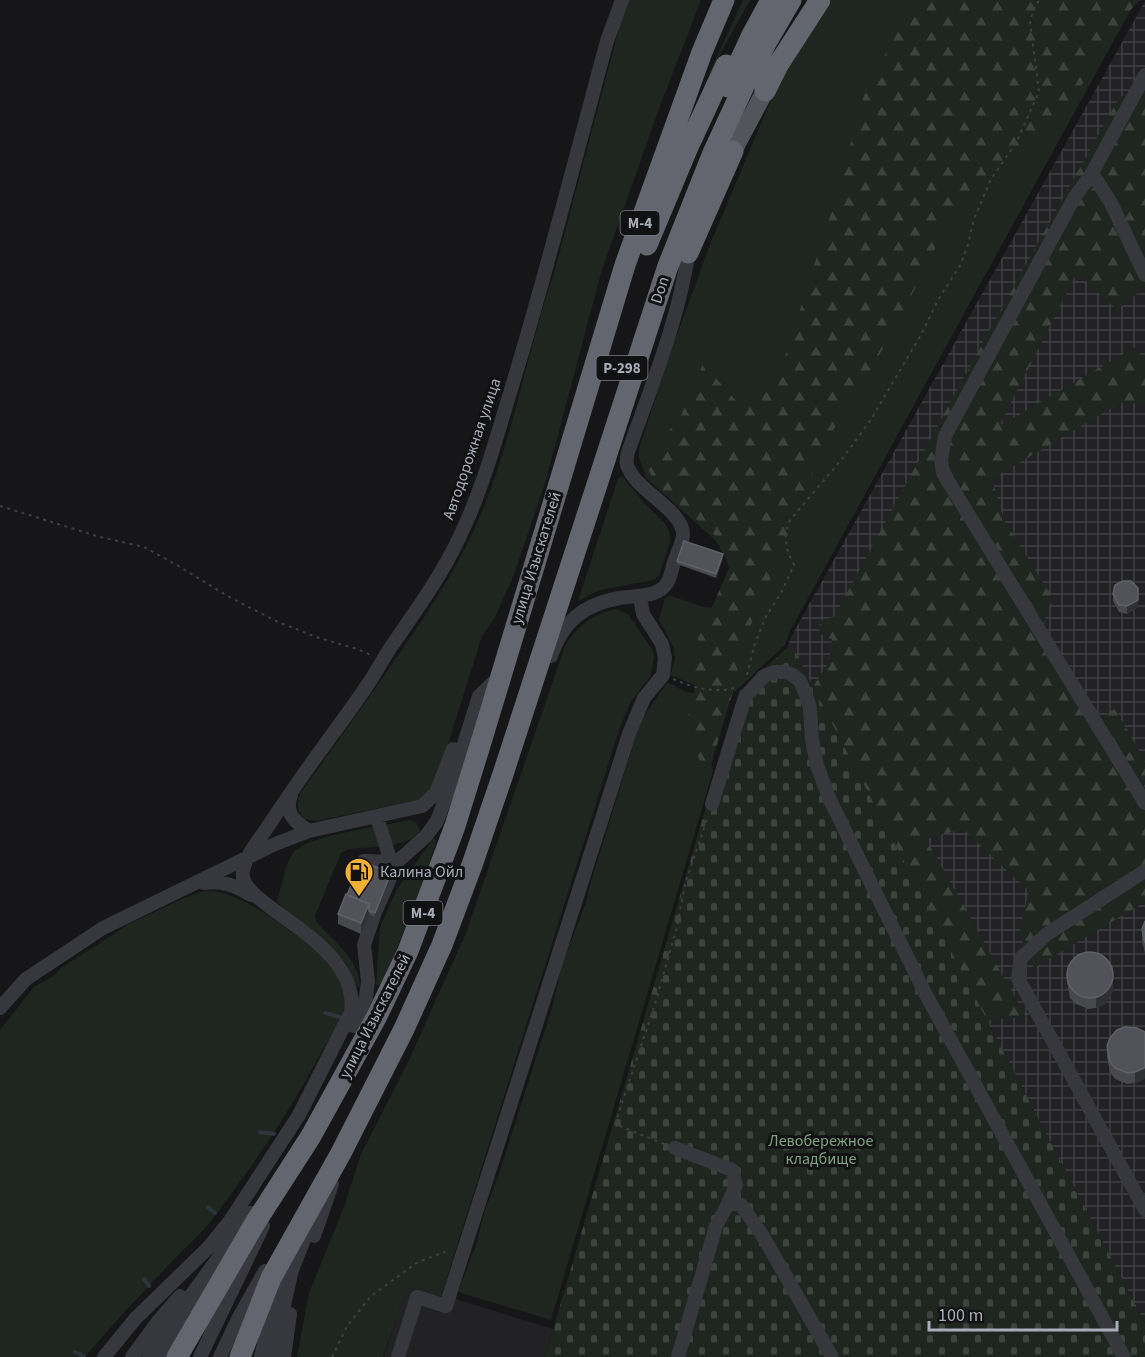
<svg xmlns="http://www.w3.org/2000/svg" width="1145" height="1357" font-family="'Source Sans 3',sans-serif">
  <style>
    .built { fill: #222225 }
    .industrial { fill: url(#industrial-grid) }
    .green { fill: #1e261f }
    .forest { fill: url(#forest-firs) }
    .cemetery { fill: url(#cemetery-stones) }
    .lines { fill: none; stroke-linecap: round; stroke-linejoin: round }
    .stream { stroke: #2c353c; stroke-width: 4 }
    .path { stroke: #3d3f44; stroke-width: 2; stroke-dasharray: 3 4.5; stroke-linecap: butt }
    .minor { stroke: #37383d; stroke-width: 14 }
    .major { stroke: #53555c; stroke-width: 18 }
    .highway { stroke: #63666e; stroke-width: 21 }
    .wall { fill: #47494d }
    .shaded-wall { fill: #2f3033 }
    .building { fill: #525359; stroke: #5f6168; stroke-width: 1.5 }
    .labels { text-anchor: middle; dominant-baseline: central; stroke-width: 6; stroke-linejoin: round; paint-order: stroke }
    .shield { fill: #111113; stroke: #7b7e86; stroke-width: 1.5 }
    .shield-label { font-size: 15px; font-weight: bold; fill: #a8adb8 }
    .street-label { font-size: 16px; fill: #a8adb8; stroke: #111113 }
    .poi-label { font-size: 16px; fill: #a8adb8; stroke: #111113; text-anchor: start }
    .park-label { font-size: 16px; fill: #7fa381; stroke: #111113 }
  </style>
  <defs>
    <pattern id="industrial-grid" width="8" height="8" patternUnits="userSpaceOnUse" patternTransform="scale(1.5)"><rect width="8" height="8" fill="#222225"/><path d="M0 4h8M4 0v8" fill="none" stroke="#3f3f43"/></pattern>
    <pattern id="forest-firs" width="22" height="20" patternUnits="userSpaceOnUse" patternTransform="scale(1.5)"><rect width="22" height="20" fill="#1e261f"/><path d="M5 1l3.5 6h-7zM16 11l3.5 6h-7z" fill="#3c433d"/></pattern>
    <pattern id="cemetery-stones" width="16" height="16" patternUnits="userSpaceOnUse" patternTransform="scale(1.5)"><rect width="16" height="16" fill="#1e261f"/><path d="M2 7V4a2 2 0 0 1 4 0v3zM10 15v-3a2 2 0 0 1 4 0v3z" fill="#3c433d"/></pattern>
  </defs>
  <rect width="100%" height="100%" fill="#161618"/>
  <!-- built -->
  <path class="built" d="M 407,1284 L 553,1329 L 545,1357 L 384,1357 Z"/>
  <!-- industrial -->
  <path class="industrial" d="M 1145,1 L 1145,1323 L 813,687 L 795,652 L 787,648 L 791,637 Z"/>
  <!-- green -->
  <path class="green" d="M 629,0 L 701,0 L 660,106 L 601,273 L 546,480 L 514,575 L 495,617 L 482,636 L 437,779 L 432,789 L 418,800 L 316,821 L 305,819 C 295,811 297,803 301,792 C 335,745 369,698 401,651 C 430,609 458,567 478,521 C 513,441 526,354 554,273 L 621,21 Z
    M 743,0 L 750,0 L 705,82 Z
    M 832,0 L 1139,0 L 1135,2 L 789,633 L 785,645 L 736,691 L 720,694 L 732,568 L 715,540 L 646,478 L 639,457 L 639,449 L 671,351 L 711,242 L 773,95 L 806,36 Z
    M 622,476 L 645,504 L 665,523 L 669,532 L 670,541 L 659,576 L 654,580 L 600,590 L 578,601 L 618,479 Z
    M 671,596 L 704,607 L 717,608 L 697,686 L 670,675 L 675,660 L 674,648 L 659,620 L 665,598 Z
    M 616,609 L 628,614 L 653,651 L 654,659 L 650,677 L 630,703 L 618,733 L 441,1297 L 407,1287 L 383,1357 L 297,1357 L 309,1293 L 344,1207 L 361,1154 L 409,1060 L 466,933 L 565,646 C 577,626 593,614 616,609 Z
    M 667,682 L 684,691 L 699,695 L 713,771 L 551,1320 L 458,1292 L 477,1243 L 484,1212 L 497,1180 L 552,1008 L 562,964 L 586,903 L 589,888 L 635,739 L 643,718 Z
    M 410,820 L 416,822 L 420,829 C 415,848 366,847 349,849 L 341,853 L 315,916 L 317,923 C 334,941 359,959 360,986 L 358,988 L 346,963 L 306,926 L 282,907 L 277,901 L 278,898 C 282,884 285,865 293,853 C 304,836 388,825 410,820 Z
    M 433,839 L 436,840 L 436,842 C 420,891 402,938 381,985 L 378,986 L 376,984 L 380,927 L 397,889 Z
    M 204,891 C 235,889 272,918 296,935 C 317,950 344,969 345,997 C 346,1021 329,1038 318,1058 C 287,1116 251,1169 211,1221 C 197,1238 179,1253 164,1270 C 137,1298 110,1327 85,1357 L 0,1357 L 0,1030 L 34,987 L 55,975 L 61,968 L 129,924 L 184,898 Z"/>
  <!-- forest -->
  <path class="forest" d="M 913,0 L 1141,0 L 1127,13 L 1076,94 L 950,220 L 890,337 L 822,448 L 781,555 L 736,659 L 738,675 L 706,781 L 687,720 L 698,675 L 688,662 L 729,568 L 719,539 L 655,483 L 644,461 L 681,416 L 703,364 L 738,403 L 778,378 L 832,210 L 864,96 Z
    M 1145,84 L 1145,287 L 1117,310 L 1077,273 L 999,426 L 1135,347 L 1145,360 L 1145,404 L 1120,403 L 992,479 L 1004,520 L 1052,597 L 1040,636 L 1096,725 L 1115,708 L 1145,762 L 1145,782 L 1140,798 L 1145,798 L 1145,902 L 1034,968 L 1019,933 L 1029,891 L 963,829 L 926,839 L 1026,1017 L 987,1020 L 813,687 L 829,661 L 832,639 L 819,634 L 820,621 L 834,617 L 996,318 L 1119,98 Z"/>
  <!-- cemetery -->
  <path class="cemetery" d="M 787,648 L 795,652 L 813,687 L 1145,1323 L 1145,1357 L 545,1357 L 740,691 Z"/>
  <g class="lines">
    <!-- stream -->
    <path class="stream" d="M 325,1013 L 340,1017
      M 260,1132 L 274,1134
      M 208,1207 L 215,1213
      M 144,1279 L 149,1286
      M 75,1352 L 84,1356"/>
    <!-- path -->
    <path class="path" d="M 0,506 L 100,537 L 144,547 L 175,564 L 231,598 L 276,621 L 316,637 L 357,649 L 371,655
      M 747,675 L 754,646 L 765,618 L 781,593 L 794,565 C 786,549 782,537 790,520 L 842,459 L 870,421 L 922,333 L 938,300 L 961,264 L 968,244 L 974,219 L 991,179 L 1016,143 L 1039,92 L 1030,21 L 1036,4 L 1040,0
      M 673,679 C 694,688 713,693 735,688
      M 664,1144 L 615,1124 L 655,1004 L 677,927 L 685,884 L 708,816
      M 332,1357 L 347,1326 L 371,1296 L 418,1262 L 450,1250"/>
    <!-- minor -->
    <path class="minor" d="M 1145,75 L 1092,173 L 1074,198 L 945,436 L 941,460 L 943,473 L 1145,803
      M 1092,173 L 1111,203 L 1145,275
      M 551,656 C 563,621 584,604 620,598 C 635,595 658,598 667,583 C 671,577 672,568 674,562 C 677,554 682,544 683,535 C 684,510 635,491 627,465 C 626,461 627,456 628,452 C 652,385 679,319 689,249
      M 291,795 C 284,812 294,822 309,831
      M 712,804 L 745,697 L 764,676 L 775,672 L 785,672 L 793,675 L 800,681 L 806,695 L 810,708 L 812,740 L 817,765 L 829,798 L 925,993 L 1124,1357
      M 377,817 L 391,862
      M 1145,871 L 1047,934 L 1021,958 L 1018,978 L 1145,1210
      M 357,879 L 364,861 L 397,862
      M 204,883 C 222,880 236,886 251,895
      M 0,1008 L 26,979 L 103,928 L 275,844 L 309,831 L 422,806 L 436,793 L 453,749
      M 354,1026 L 366,997 L 368,981 L 364,945 L 374,915 L 397,862 L 426,836 L 437,821 L 453,779 L 479,696 L 498,678
      M 675,1148 L 732,1170 L 736,1185 L 727,1206 L 716,1226 L 678,1357
      M 727,1206 L 734,1203 L 741,1205 L 761,1233 L 832,1357
      M 226,1227 L 299,1115 L 351,1012 C 361,939 235,906 243,871 C 246,855 258,841 267,828 C 280,808 294,788 308,768 C 327,741 348,714 366,687 C 376,673 383,658 393,644 C 417,609 442,575 460,536 C 485,484 499,428 516,373 C 549,263 577,152 607,41 L 622,0
      M 314,1236 L 332,1184
      M 104,1357 L 136,1318 L 209,1247 L 230,1221
      M 132,1357 L 160,1319 L 180,1296
      M 149,1357 L 176,1316 L 251,1213
      M 163,1357 L 203,1295
      M 200,1357 L 263,1226
      M 220,1357 L 238,1319 L 265,1271
      M 261,1357 L 282,1271
      M 272,1357 L 292,1270 L 310,1224
      M 284,1357 L 290,1314
      M 398,1357 L 417,1297 L 446,1306 L 629,734 L 644,698 L 663,675 L 665,658 L 662,644 L 643,614 L 640,597"/>
    <!-- major -->
    <path class="major" d="M 733,151 L 765,91"/>
    <!-- highway -->
    <path class="highway" d="M 728,87 L 752,35 L 771,0
      M 765,91 L 778,65 L 820,0
      M 647,245 L 688,147 L 726,65
      M 688,253 L 733,151
      M 177,1357 L 255,1223 L 311,1136 L 376,1018 L 408,951 L 455,826 L 482,739 L 625,265 L 702,52 L 724,0
      M 240,1357 L 271,1278 L 341,1153 L 404,1029 L 442,945 L 472,865 L 503,774 L 668,266 L 713,153 L 744,86 L 766,43 L 791,0"/>
  </g>
  <!-- wall -->
  <path class="wall" d="M 723,558 L 716,578 L 677,564 L 677,561 Z
    M 1138,588 L 1138,607 L 1127,614 L 1119,612 L 1113,601 L 1113,594 Z
    M 391,877 L 375,917 L 369,914 L 361,934 L 338,924 L 338,914 Z
    M 1145,921 L 1145,954 L 1142,940 L 1142,929 Z
    M 1067,971 L 1113,991 L 1105,1004 L 1096,1008 L 1088,1009 L 1076,1004 L 1070,998 L 1067,982 Z
    M 1107,1046 L 1144,1079 L 1135,1083 L 1127,1084 L 1115,1079 L 1110,1072 L 1107,1057 Z"/>
  <!-- shaded-wall -->
  <path class="shaded-wall" d="M 723,554 L 723,558 L 716,578 L 716,574 Z
    M 1138,600 L 1138,607 L 1127,614 L 1127,606 Z
    M 391,873 L 391,877 L 375,917 L 375,913 Z
    M 369,904 L 369,915 L 361,934 L 361,923 Z
    M 1113,980 L 1113,991 L 1105,1004 L 1096,1008 L 1096,998 Z
    M 1145,1067 L 1145,1078 L 1144,1079 L 1135,1083 L 1135,1072 Z"/>
  <!-- building -->
  <path class="building" d="M 684,541 L 723,554 L 716,574 L 677,561 Z
    M 1123,581 L 1131,581 L 1138,588 L 1138,600 L 1127,606 L 1119,605 L 1113,594 L 1115,585 Z
    M 361,861 L 391,873 L 375,913 L 369,911 L 369,904 L 347,895 Z
    M 346,894 L 369,904 L 361,923 L 338,914 Z
    M 1145,921 L 1145,943 L 1142,929 Z
    M1067 975a23 23 0 1 1 46 0a23 23 0 1 1-46 0Z
    M 1125,1027 L 1137,1028 L 1145,1032 L 1145,1067 L 1144,1068 L 1135,1072 L 1127,1073 L 1115,1068 L 1110,1062 L 1107,1046 L 1110,1038 L 1117,1030 Z"/>
  <!-- icons -->
  <defs>
    <g id="fuel-pin" transform="scale(1.5)"><path d="M0 17L-7.5 6A9.5 9.5 0 1 1 7.5 6Z" fill="#f2b134" stroke="#111113"/><path d="M-5.5-6h7V0h2V4h1.3V-2.5L3-4.5l.8-.8L6-3V5H2.5V1h-1V6h-7ZM-4.2-4.7v3.2H.2V-4.7Z" fill="#111"/></g>
  </defs>
  <g fill-rule="evenodd">
    <use href="#fuel-pin" x="359" y="872"/>
  </g>
  <g class="labels">
    <!-- shield labels -->
    <g class="shield">
      <rect x="620.5" y="211" width="39" height="24" rx="4.5"/>
      <rect x="596.5" y="356" width="51" height="24" rx="4.5"/>
      <rect x="403.5" y="901" width="39" height="24" rx="4.5"/>
    </g>
    <g class="shield-label">
      <text x="640" y="223">М-4</text>
      <text x="622" y="368">Р-298</text>
      <text x="423" y="913">М-4</text>
    </g>
    <!-- street labels -->
    <g class="street-label">
      <text transform="translate(660 290) rotate(-72)">Don</text>
      <text transform="translate(472 449) rotate(-71)">Автодорожная улица</text>
      <text transform="translate(536 558) rotate(-73)">улица Изыскателей</text>
      <text transform="translate(375 1016) rotate(-63)">улица Изыскателей</text>
    </g>
    <!-- poi labels -->
    <g class="poi-label">
      <text x="380" y="872">Калина Ойл</text>
    </g>
    <!-- park labels -->
    <g class="park-label">
      <text x="821" y="1141">Левобережное<tspan x="821" dy="18">кладбище</tspan></text>
    </g>
  </g>
  <!-- scale -->
  <path d="M929 1321v9h188v-9" fill="none" stroke="#a8adb8" stroke-width="3"/>
  <text x="938" y="1321" font-size="18" fill="#a8adb8" stroke="#111113" stroke-width="4.5" paint-order="stroke">100 m</text>
</svg>
